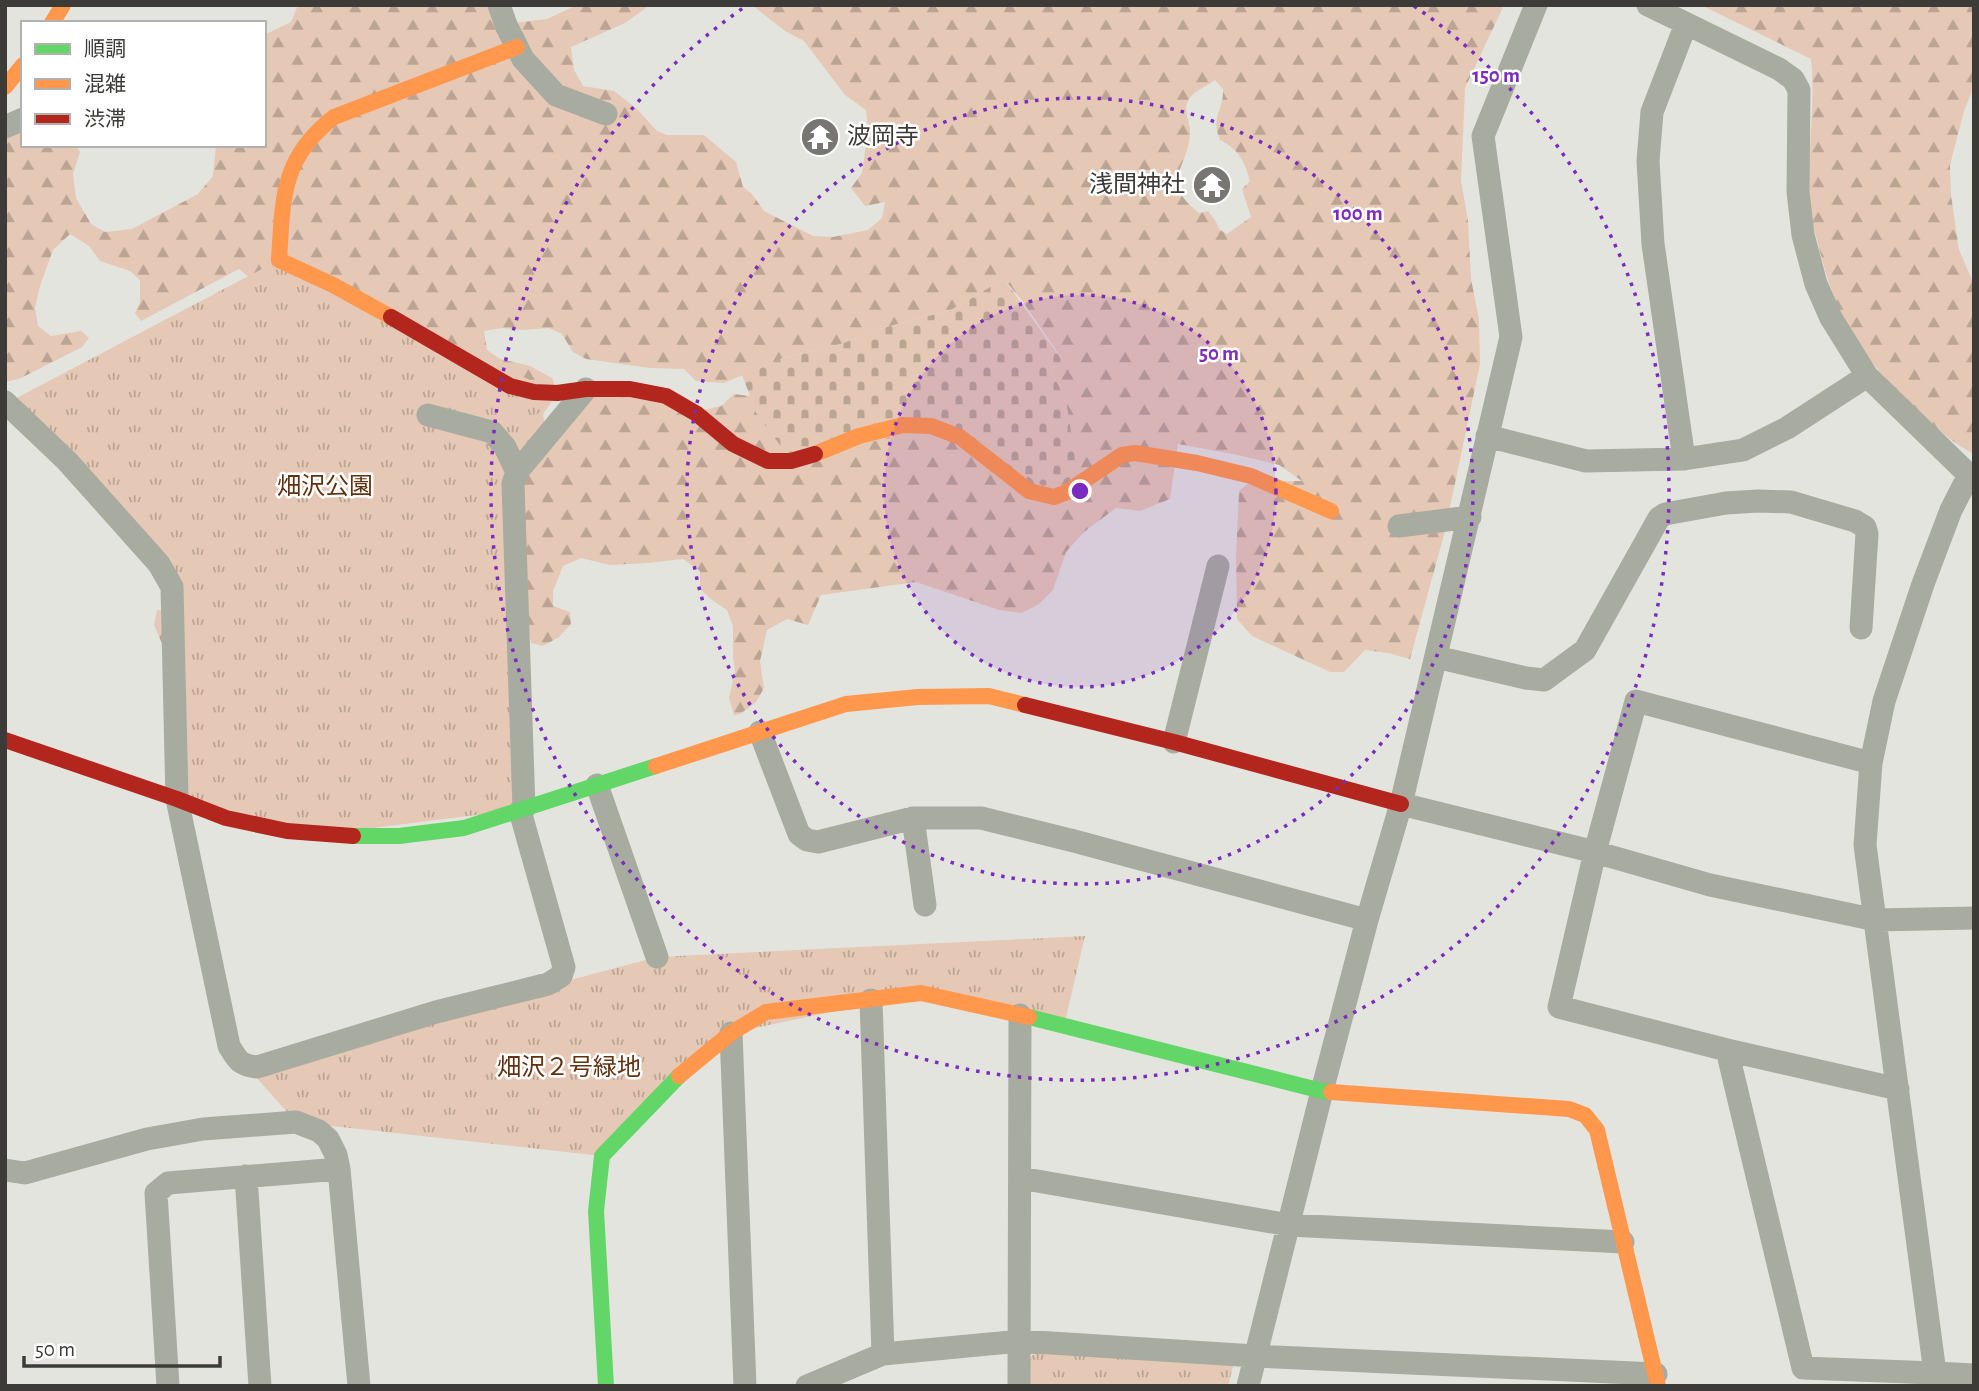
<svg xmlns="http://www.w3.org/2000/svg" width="1979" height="1391" font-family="'Alegreya Sans','Noto Sans JP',sans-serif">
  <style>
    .forest { fill: url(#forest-firs); fill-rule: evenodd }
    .cemetery { fill: url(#cemetery-stones) }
    .park { fill: url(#park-tufts) }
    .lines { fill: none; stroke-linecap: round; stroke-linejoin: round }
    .street { stroke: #a8aba0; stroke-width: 23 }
    .fast { stroke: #63d668; stroke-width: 16 }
    .slow { stroke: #ff974d; stroke-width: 16 }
    .jam { stroke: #b3261e; stroke-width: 16 }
    .ring { fill: none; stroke: #7b2cbf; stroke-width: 3.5; stroke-dasharray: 3.5 7 }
    .labels { text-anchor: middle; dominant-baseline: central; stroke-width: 5; stroke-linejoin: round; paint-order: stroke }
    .poi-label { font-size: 24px; fill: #3c3b38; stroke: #fff; text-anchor: start }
    .park-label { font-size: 24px; fill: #62310f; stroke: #fff }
    .centre { fill: #7b2cbf; stroke: #fff; stroke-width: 3.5 }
    .ring-label { font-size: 21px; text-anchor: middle; font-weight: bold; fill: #7b2cbf; stroke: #fff; stroke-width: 5; stroke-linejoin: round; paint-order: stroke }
  </style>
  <defs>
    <pattern id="forest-firs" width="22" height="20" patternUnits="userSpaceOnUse" patternTransform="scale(1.75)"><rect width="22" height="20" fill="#e5c8b5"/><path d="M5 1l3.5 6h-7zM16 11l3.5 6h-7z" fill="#bba494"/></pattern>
    <pattern id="cemetery-stones" width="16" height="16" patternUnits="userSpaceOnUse" patternTransform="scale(1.75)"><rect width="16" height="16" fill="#e5c8b5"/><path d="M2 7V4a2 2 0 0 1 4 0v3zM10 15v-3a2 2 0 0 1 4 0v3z" fill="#bba494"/></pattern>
    <pattern id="park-tufts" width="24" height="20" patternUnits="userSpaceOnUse" patternTransform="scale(1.75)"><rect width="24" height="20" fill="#e5c8b5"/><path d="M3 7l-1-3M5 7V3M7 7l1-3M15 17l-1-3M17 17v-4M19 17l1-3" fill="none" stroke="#bba494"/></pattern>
  </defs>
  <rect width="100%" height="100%" fill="#e4e4df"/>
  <!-- forest -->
  <path class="forest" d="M 298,5 L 509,5 L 514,23 L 547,19 L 577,5 L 650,5 L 625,23 L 571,47 L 574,70 L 583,86 L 614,91 L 637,109 L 657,131 L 667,135 L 704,135 L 736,162 L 743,187 L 752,194 L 764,211 L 813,236 L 833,237 L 868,230 L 882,218 L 885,202 L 865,206 L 851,188 L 862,173 L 868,130 L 866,110 L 845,95 L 804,41 L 785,31 L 752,5 L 1504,5 L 1465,88 L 1461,181 L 1468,221 L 1471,279 L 1479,319 L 1480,364 L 1445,531 L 1410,659 L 1388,653 L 1365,650 L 1344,672 L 1330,672 L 1252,636 L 1237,619 L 1236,555 L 1239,491 L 1251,481 L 1302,481 L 1279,465 L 1238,455 L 1178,444 L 1170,499 L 1140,511 L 1116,508 L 1084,532 L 1066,552 L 1053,590 L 1039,604 L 1022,613 L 999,610 L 916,582 L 821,595 L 808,625 L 787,619 L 767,630 L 760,661 L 764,688 L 756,702 L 740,714 L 734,715 L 729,698 L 735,671 L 733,657 L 733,626 L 727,610 L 712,600 L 700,589 L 700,571 L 683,559 L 648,563 L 610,565 L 581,558 L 563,566 L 553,591 L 553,606 L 570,612 L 571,624 L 559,637 L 543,646 L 531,643 L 524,602 L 163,646 L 154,625 L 157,610 L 169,611 L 250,278 L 239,269 L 141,321 L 135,313 L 140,302 L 140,280 L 130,271 L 100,261 L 89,246 L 70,234 L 53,250 L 40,286 L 35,308 L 38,326 L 51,336 L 81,331 L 89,338 L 82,347 L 19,379 L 5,382 L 5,132 L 23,129 L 23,145 L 76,145 L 80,152 L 73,174 L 76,198 L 91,224 L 105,232 L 132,229 L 198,194 L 213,176 L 216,145 L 264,145 L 264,35 L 291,22 ZM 1215,80 L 1223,89 C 1224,111 1210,116 1220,140 C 1239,150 1244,160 1250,181 L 1242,189 L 1251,217 L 1227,234 L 1220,230 L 1215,220 L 1208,211 L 1199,213 C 1157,180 1190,168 1190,131 C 1190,119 1182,110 1189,99 C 1194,91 1207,86 1215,80 ZM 1004,279 L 1023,302 L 1062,359 L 1051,370 L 1066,401 L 757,414 L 750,396 L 734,394 L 721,406 L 704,410 L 595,385 L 545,427 L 543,414 L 558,393 L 552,378 L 530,366 L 500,359 L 487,350 L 484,331 L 502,328 L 523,330 L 549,328 L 562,334 L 573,352 L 586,359 L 649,368 L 684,369 L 696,381 L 724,383 L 783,358 L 841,344 L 883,328 L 951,310 Z
    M 1701,5 L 1974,5 L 1974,86 L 1964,111 L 1950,165 L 1951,195 L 1959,250 L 1974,284 L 1974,454 C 1928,430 1864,362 1842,316 C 1831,292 1823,265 1817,240 C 1814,228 1809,215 1808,203 C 1807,155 1816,106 1811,59 Z"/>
  <!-- cemetery -->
  <path class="cemetery" d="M 1004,279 L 1062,360 L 1051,370 L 1066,401 L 1078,474 L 1043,486 L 951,428 L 788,456 L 757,414 L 742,375 L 783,358 L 841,344 L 883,328 L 951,310 Z"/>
  <!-- park -->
  <path class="park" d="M 279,260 L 557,393 L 505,448 L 524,809 L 325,834 L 177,799 L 159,564 L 7,403 Z
    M 1085,936 L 1064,1026 L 921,993 L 731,1033 L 602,1156 L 296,1122 L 246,1066 L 657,957 Z
    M 1049,1343 L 1236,1355 L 1228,1386 L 1030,1386 L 1029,1358 Z"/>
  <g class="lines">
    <!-- street -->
    <path class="street" d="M 499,5 L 506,25 L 523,59 L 556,95 L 606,114
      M 1648,5 L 1779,69 L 1793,79 L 1799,90 L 1798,192 L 1803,235 L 1816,284 L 1831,318 L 1867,376 L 1969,475 L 1974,477
      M 5,127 L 23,119
      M 5,402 L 67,461 L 159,564 L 172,587 L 177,799 L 229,1046 C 238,1061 240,1065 257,1067 L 436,1012 L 548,984 L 561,976 L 564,967 L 520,811
      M 428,415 L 492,432 L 505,447 L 517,472
      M 1487,436 L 1586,461 L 1684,459 L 1743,450 L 1787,428 L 1867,376
      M 1684,459 L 1653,244 L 1648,161 L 1652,112 L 1686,24
      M 1969,475 L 1951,510 L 1923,584 L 1884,701 L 1871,763 L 1865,845 L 1935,1373 L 1974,1375
      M 1399,526 L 1470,517
      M 1436,657 L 1526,678 L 1544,680 L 1585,650 L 1659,518 L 1665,514 L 1726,503 L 1758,501 L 1791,502 L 1855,521 L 1865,527 L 1867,534 L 1861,628
      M 760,732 L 799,834 L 807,840 L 818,842 L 913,818 L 981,818 L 1074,841 L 1367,920
      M 1174,742 L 1218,566
      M 1871,763 L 1636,701 L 1595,852 L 1559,1007 L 1727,1050 L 1898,1089
      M 597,785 L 657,957
      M 1401,804 L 1595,852 L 1710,885 L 1876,920 L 1974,918
      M 524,809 L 513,484 L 517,472 L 586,389
      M 913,818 L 925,905
      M 871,1000 L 883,1354
      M 731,1033 L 745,1386
      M 1727,1050 L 1803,1368 L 1935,1373
      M 5,1170 L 25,1173 L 147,1139 L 203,1129 L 296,1122 L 319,1131 L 328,1139 L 336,1155 L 339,1169 L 359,1386
      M 246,1176 L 260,1386
      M 1020,1178 L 1289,1225 L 1623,1242
      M 168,1386 L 156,1193 L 168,1183 L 339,1169
      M 807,1386 L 883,1354 L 1020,1341 L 1255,1356 L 1656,1374
      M 1019,1386 L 1020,1015
      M 1248,1386 L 1322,1091 L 1367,920 L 1401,804 L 1511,337 L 1483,136 L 1536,5"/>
    <!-- fast -->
    <path class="fast" d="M 353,836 L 399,836 L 464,828 L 656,766
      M 1029,1017 L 1322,1091 L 1331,1092
      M 606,1386 L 596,1211 L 602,1156 L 679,1076"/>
    <!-- slow -->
    <path class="slow" d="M 52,23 L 63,5
      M 5,87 L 23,65
      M 391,317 L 333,285 L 279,260 C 283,198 281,158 334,117 L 517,47
      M 815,454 L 859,436 L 903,425 L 931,426 L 960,437 L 1029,491 L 1054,497 L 1067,492 L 1122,455 L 1135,453 L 1197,463 L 1251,476 L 1331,511
      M 656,766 L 846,704 L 918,697 L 989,696 L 1025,705
      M 679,1076 L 731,1033 L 766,1012 L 921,993 L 1029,1017
      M 1331,1092 L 1569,1109 L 1585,1115 L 1597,1130 L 1658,1386"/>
    <!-- jam -->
    <path class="jam" d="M 391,317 L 510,386 L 534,392 L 557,393 L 586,389 L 630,389 L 666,396 L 697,414 L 733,444 L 768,461 L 791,461 L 815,454
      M 1025,705 L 1174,742 L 1401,804
      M 5,740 L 177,799 L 226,818 L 287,831 L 353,836"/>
  </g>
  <!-- distance rings -->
  <circle cx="1080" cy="491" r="196" fill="#7b2cbf" fill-opacity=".12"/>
  <g class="ring">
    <circle cx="1080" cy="491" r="196"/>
    <circle cx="1080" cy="491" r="393"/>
    <path d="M1414 6A589 589 0 1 1 746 6"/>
  </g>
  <!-- icons -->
  <defs>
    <g id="temple-disc" transform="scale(2.0125)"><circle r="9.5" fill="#777672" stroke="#fff"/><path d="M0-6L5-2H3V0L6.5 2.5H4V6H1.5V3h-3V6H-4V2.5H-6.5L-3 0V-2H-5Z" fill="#fff"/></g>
  </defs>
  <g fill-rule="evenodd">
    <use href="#temple-disc" x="820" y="137"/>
    <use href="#temple-disc" x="1212" y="185"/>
  </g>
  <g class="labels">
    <!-- poi labels -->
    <g class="poi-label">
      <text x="847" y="137">波岡寺</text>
      <text x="1185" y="185" text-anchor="end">浅間神社</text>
    </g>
    <!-- park labels -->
    <g class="park-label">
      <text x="325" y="487">畑沢公園</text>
      <text x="569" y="1068">畑沢２号緑地</text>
    </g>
  </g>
  <circle cx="1080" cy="491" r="10" class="centre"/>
  <g class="ring-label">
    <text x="1496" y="82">150 m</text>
    <text x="1358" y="220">100 m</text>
    <text x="1219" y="360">50 m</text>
  </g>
  <!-- border -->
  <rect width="1979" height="1391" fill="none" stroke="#3c3b38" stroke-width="14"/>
  <!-- legend -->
  <rect x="21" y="21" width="245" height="126" fill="#ffffff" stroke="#b1b1af" stroke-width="2"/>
  <rect x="35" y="44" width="35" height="10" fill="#63d668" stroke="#b1b1af" stroke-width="2"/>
  <text x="84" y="56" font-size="21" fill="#3c3b38">順調</text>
  <rect x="35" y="79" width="35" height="10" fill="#ff974d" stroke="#b1b1af" stroke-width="2"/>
  <text x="84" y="91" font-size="21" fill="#3c3b38">混雑</text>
  <rect x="35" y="114" width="35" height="10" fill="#b3261e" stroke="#b1b1af" stroke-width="2"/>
  <text x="84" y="126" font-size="21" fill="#3c3b38">渋滞</text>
  <!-- scale -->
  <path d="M24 1356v10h196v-10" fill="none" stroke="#3c3b38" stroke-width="3.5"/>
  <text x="35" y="1356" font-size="21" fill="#3c3b38" stroke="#ffffff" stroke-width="5" paint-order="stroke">50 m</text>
</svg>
